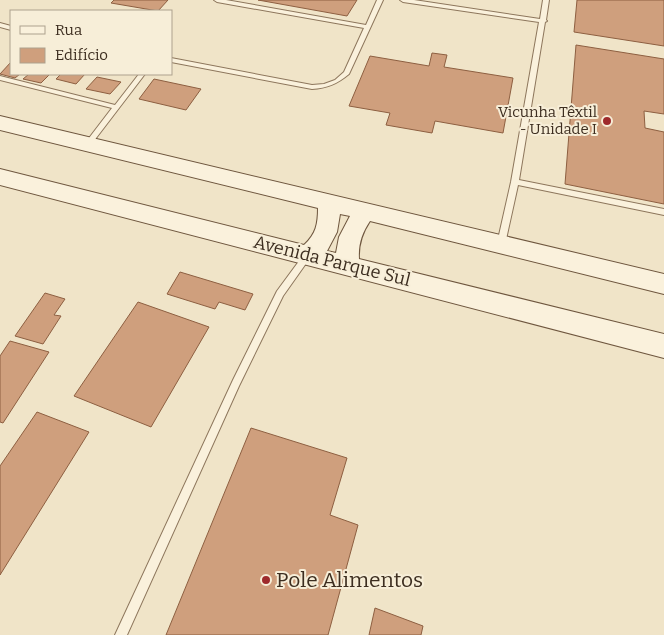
<svg xmlns="http://www.w3.org/2000/svg" width="664" height="635" font-family="Bitter,serif">
  <style>
    .building { fill: #cf9f7d; stroke: #8d5f41 }
    .lines { fill: none; stroke-linecap: round; stroke-linejoin: round }
    .lane-casing { stroke: #8d765c; stroke-width: 2 }
    .secondary-casing { stroke: #6f573f; stroke-width: 2 }
    .lane { fill: #faf1dc; fill-rule: evenodd }
    .secondary { fill: #faf1dc; fill-rule: evenodd }
    .poi-dot { fill: #9e2a2b; stroke: #f7eed8; stroke-width: 2 }
    .labels { text-anchor: middle; dominant-baseline: central; stroke-width: 4; stroke-linejoin: round; paint-order: stroke }
    .far-poi-label { font-size: 15px; fill: #3d2e20; stroke: #f7eed8; text-anchor: end }
    .street-label { font-size: 18px; fill: #3d2e20; stroke: #f7eed8 }
    .near-poi-label { font-size: 21px; fill: #3d2e20; stroke: #f7eed8; text-anchor: start }
  </style>
  <rect width="100%" height="100%" fill="#f0e4c8"/>
  <!-- building -->
  <path class="building" d="M 114,0 L 168,0 L 158,11 L 111,3 Z
    M 258,0 L 357,0 L 347,16 Z
    M 577,0 L 664,0 L 664,46 L 574,32 Z
    M 576,45 L 664,59 L 664,114 L 644,111 L 645,128 L 664,132 L 664,204 L 565,184 Z
    M 432,53 L 447,55 L 444,67 L 513,78 L 503,133 L 435,121 L 432,133 L 386,125 L 390,113 L 349,106 L 370,56 L 429,66 Z
    M 11,62 L 11,74 L 20,74 L 15,78 L 0,74 Z
    M 29,74 L 50,74 L 41,83 L 23,79 Z
    M 61,74 L 85,74 L 76,84 L 56,79 Z
    M 97,77 L 121,82 L 110,94 L 86,89 Z
    M 154,79 L 201,89 L 186,110 L 139,99 Z
    M 180,272 L 253,294 L 245,310 L 219,302 L 215,309 L 167,294 Z
    M 45,293 L 65,299 L 54,315 L 61,316 L 43,344 L 15,336 Z
    M 138,302 L 209,327 L 151,427 L 74,396 Z
    M 10,341 L 49,352 L 3,423 L 0,422 L 0,356 Z
    M 37,412 L 89,432 L 0,575 L 0,466 Z
    M 251,428 L 347,458 L 330,515 L 358,525 L 328,635 L 166,635 Z
    M 375,608 L 423,626 L 421,635 L 369,635 Z"/>
  <g class="lines">
    <!-- lane casing -->
    <g class="lane-casing">
      <path id="lane" d="M 214,0 L 226,0 L 366,25 L 377,0 L 383,0 L 349,74 C 337,84 327,88 312,89 L 171,62 L 171,58 L 312,85 L 324,84 L 335,80 L 344,72 L 364,28 L 217,2 Z
        M 400,0 L 414,0 L 540,19 L 543,0 L 549,0 L 546,20 L 547,21 L 545,22 L 519,180 L 664,209 L 664,215 L 518,185 L 505,244 L 501,247 L 498,246 L 497,244 L 511,182 L 539,22 L 403,2 Z
        M 0,23 L 11,26 L 11,30 L 0,27 Z
        M 139,74 L 145,74 L 90,146 L 86,146 L 86,142 L 112,108 L 0,80 L 0,76 L 115,105 Z
        M 308,252 L 312,255 L 283,296 L 239,386 L 127,635 L 115,635 L 233,380 L 277,291 L 305,253 Z"/>
    </g>
    <!-- secondary casing -->
    <g class="secondary-casing">
      <path id="secondary" d="M 0,116 L 664,274 L 664,294 L 370,221 C 362,233 358,244 359,259 L 664,334 L 664,358 L 0,185 L 0,169 L 304,245 C 316,234 318,224 318,208 L 0,130 ZM 340,214 L 350,216 L 339,237 L 336,253 L 327,251 L 337,232 Z"/>
    </g>
    <!-- lane -->
    <use href="#lane" class="lane"/>
    <!-- secondary -->
    <use href="#secondary" class="secondary"/>
  </g>
  <!-- markers -->
  <g class="poi-dot">
    <circle cx="607" cy="121" r="5"/>
    <circle cx="266" cy="580" r="5"/>
  </g>
  <g class="labels">
    <!-- far-poi labels -->
    <g class="far-poi-label">
      <text x="597" y="112">Vicunha Têxtil<tspan x="597" dy="17">- Unidade I</tspan></text>
    </g>
    <!-- street labels -->
    <g class="street-label">
      <text transform="translate(332 261) rotate(14)">Avenida Parque Sul</text>
    </g>
    <!-- near-poi labels -->
    <g class="near-poi-label">
      <text x="276" y="580">Pole Alimentos</text>
    </g>
  </g>
  <!-- legend -->
  <rect x="10" y="10" width="162" height="65" fill="#f7eed8" stroke="#ada18e"/>
  <rect x="20" y="26" width="25" height="8" fill="#faf1dc" stroke="#ada18e"/>
  <text x="55" y="35" font-size="15" fill="#3d2e20">Rua</text>
  <rect x="20" y="48" width="25" height="15" fill="#cf9f7d" stroke="#ada18e"/>
  <text x="55" y="60" font-size="15" fill="#3d2e20">Edifício</text>
</svg>
